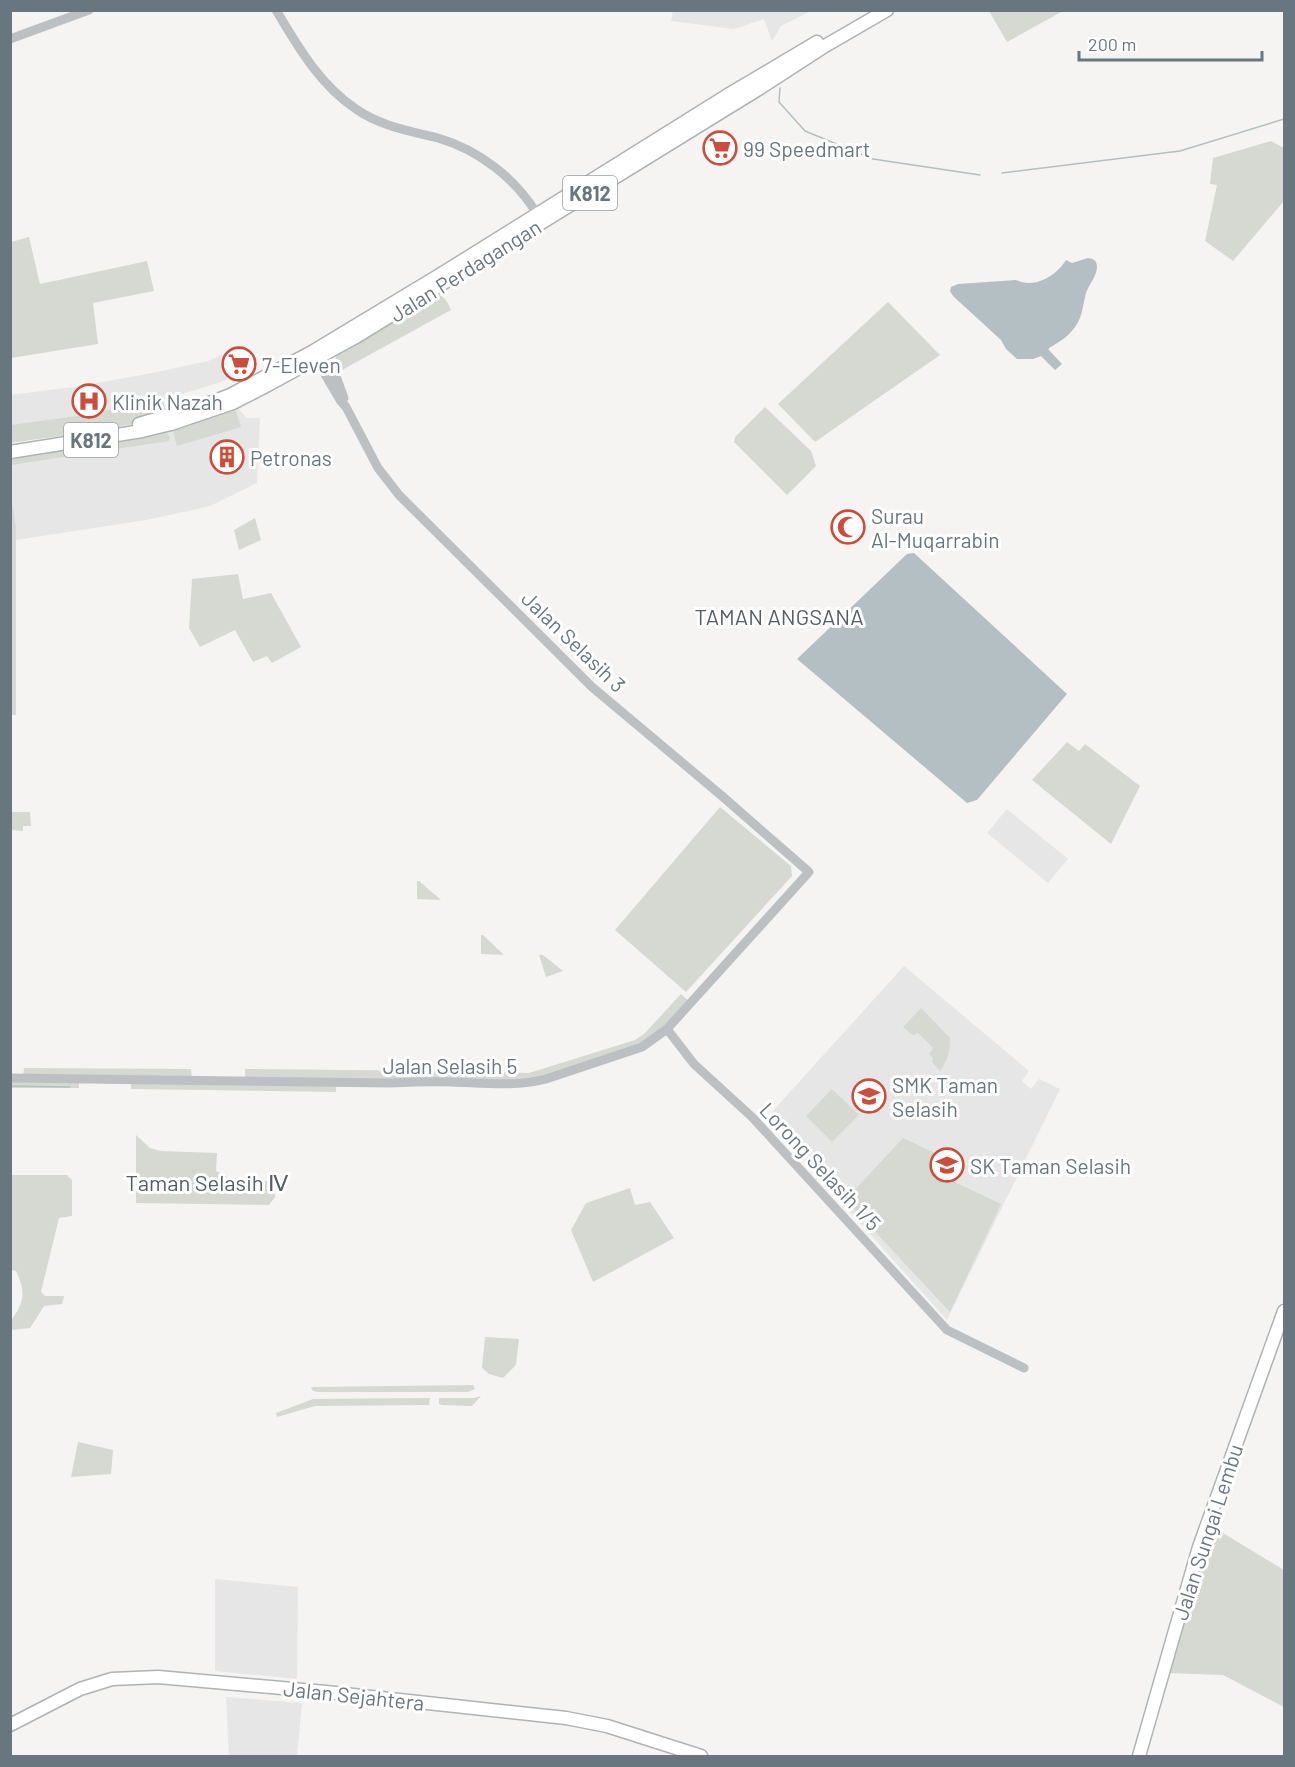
<svg xmlns="http://www.w3.org/2000/svg" width="1295" height="1767" font-family="Barlow,sans-serif">
  <style>
    .built { fill: #e5e6e5 }
    .green { fill: #d5d9d1 }
    .water { fill: #b3bfc2 }
    .lines { fill: none; stroke-linecap: round; stroke-linejoin: round }
    .stream { stroke: #b3bfc2; stroke-width: 1.5 }
    .major-casing { stroke: #aeb3b5; stroke-width: 15 }
    .minor { stroke: #bcc0c3; stroke-width: 9 }
    .major { stroke: #fff; stroke-width: 12 }
    .labels { text-anchor: middle; dominant-baseline: central; stroke-width: 6; stroke-linejoin: round; paint-order: stroke }
    .shield { fill: #fff; stroke: #95a0a5; stroke-width: 1.5 }
    .shield-label { font-size: 20px; font-weight: bold; fill: #68777f }
    .poi-label { font-size: 21px; fill: #68777f; stroke: #fff; text-anchor: start }
    .street-label { font-size: 21px; fill: #68777f; stroke: #fff }
    .neighbourhood-label { font-size: 22px; fill: #545f65; stroke: #fff }
  </style>
  <rect width="100%" height="100%" fill="#f5f4f2"/>
  <!-- built -->
  <path class="built" d="M 673,11 L 673,10 L 811,11 L 781,26 L 772,41 L 764,19 L 734,29 L 671,21 Z
    M 243,345 L 255,366 L 221,382 L 163,400 L 83,415 L 11,425 L 10,395 L 81,386 L 157,372 L 208,361 Z
    M 233,403 L 247,418 L 260,418 L 257,483 L 210,506 L 193,510 L 146,520 L 16,540 L 11,518 L 10,452 L 87,440 Z
    M 1007,809 L 1068,859 L 1048,883 L 987,833 Z
    M 904,966 L 1029,1071 L 1022,1081 L 1031,1089 L 1039,1079 L 1060,1089 L 947,1320 L 773,1126 L 771,1113 Z
    M 215,1579 L 298,1587 L 297,1679 L 215,1671 Z
    M 226,1697 L 302,1703 L 297,1756 L 229,1756 Z"/>
  <!-- green -->
  <path class="green" d="M 989,11 L 1063,11 L 1007,42 Z
    M 1271,141 L 1284,148 L 1284,201 L 1233,261 L 1205,241 L 1217,185 L 1210,184 L 1213,158 Z
    M 29,237 L 40,284 L 147,261 L 154,291 L 93,303 L 98,344 L 11,358 L 11,242 Z
    M 437,294 C 445,296 448,303 451,310 L 342,370 C 337,367 335,361 336,355 Z
    M 888,302 L 940,355 L 815,442 L 778,404 Z
    M 163,400 L 167,416 C 115,430 63,435 11,443 L 10,425 L 83,415 Z
    M 233,403 L 241,427 L 177,446 L 171,424 Z
    M 765,407 L 811,451 L 816,466 L 787,495 L 734,442 L 735,437 Z
    M 167,433 L 170,437 L 169,441 L 11,465 L 11,458 L 134,440 Z
    M 10,489 L 16,528 L 16,715 L 10,715 Z
    M 255,518 L 261,540 L 239,550 L 234,530 Z
    M 238,574 L 243,599 L 271,593 L 301,647 L 272,663 L 267,656 L 253,662 L 235,630 L 200,647 L 189,628 L 192,579 Z
    M 1067,742 L 1079,751 L 1085,744 L 1140,786 L 1111,844 L 1032,780 Z
    M 720,807 L 791,866 L 792,876 L 686,992 L 615,930 Z
    M 12,812 L 30,812 L 31,826 L 23,826 L 23,831 L 11,830 Z
    M 417,881 L 419,881 L 441,900 L 417,899 Z
    M 481,935 L 483,935 L 504,955 L 481,954 Z
    M 539,955 L 543,955 L 563,971 L 546,977 Z
    M 681,994 L 691,1003 L 652,1040 L 546,1079 L 336,1083 L 336,1092 L 131,1089 L 131,1080 L 79,1079 L 79,1088 L 11,1088 L 11,1078 L 23,1078 L 24,1068 L 191,1069 L 192,1080 L 245,1081 L 245,1069 L 440,1071 L 529,1073 L 635,1040 L 644,1034 Z
    M 921,1008 L 950,1038 C 950,1051 948,1060 940,1071 L 932,1062 L 933,1058 L 929,1054 L 933,1048 L 918,1033 L 913,1035 L 903,1027 Z
    M 832,1089 L 859,1115 L 832,1142 L 806,1116 Z
    M 136,1135 L 150,1148 L 161,1151 L 217,1153 L 216,1171 L 244,1186 L 274,1179 L 275,1197 L 269,1205 L 136,1203 Z
    M 903,1138 L 950,1160 L 942,1176 L 1001,1204 L 950,1312 L 850,1205 L 850,1195 Z
    M 11,1175 L 67,1175 L 72,1180 L 72,1216 L 59,1218 L 41,1292 L 45,1296 L 64,1296 L 62,1304 L 44,1306 L 30,1328 L 11,1330 C 10,1320 11,1321 16,1313 C 26,1298 23,1286 16,1271 L 11,1270 Z
    M 630,1188 L 635,1205 L 650,1202 L 674,1238 L 593,1282 L 571,1230 L 586,1203 Z
    M 485,1337 L 519,1339 L 516,1365 L 503,1378 L 489,1374 L 482,1368 Z
    M 473,1385 L 475,1389 L 468,1392 L 318,1392 L 313,1391 L 311,1387 Z
    M 481,1396 L 472,1406 L 442,1405 L 439,1404 L 439,1398 L 474,1398 Z
    M 430,1398 L 429,1405 L 315,1406 L 277,1417 L 276,1413 L 313,1399 Z
    M 78,1442 L 113,1450 L 111,1474 L 71,1477 Z
    M 1213,1527 L 1284,1570 L 1284,1707 L 1223,1675 L 1168,1673 L 1190,1597 Z"/>
  <!-- water -->
  <path class="water" d="M 1088,258 C 1093,259 1097,260 1097,267 C 1097,276 1089,284 1086,293 C 1082,308 1083,319 1071,332 C 1065,339 1055,344 1048,349 L 1062,364 L 1055,370 L 1041,356 L 1033,359 L 1017,359 L 1006,349 L 1001,340 L 953,296 L 950,291 L 951,287 L 958,284 L 1016,280 C 1035,289 1056,276 1066,260 L 1072,263 Z
    M 914,553 L 1067,694 L 977,800 L 967,803 L 797,659 L 907,554 Z"/>
  <g class="lines">
    <!-- stream -->
    <path class="stream" d="M 780,88 L 779,102 L 805,131 L 873,159 L 980,175
      M 1002,173 L 1180,151 L 1284,119
      M 10,1086 L 70,1087"/>
    <!-- major casing -->
    <g class="major-casing">
      <path id="major" d="M 139,424 L 204,405 L 230,395 L 312,352 L 438,276 L 726,96 L 817,42
        M 10,452 L 142,431 L 171,424 L 233,403 L 268,385 L 356,337 L 757,90 L 825,46 L 887,10
        M 10,1725 L 80,1689 L 112,1679 L 158,1677 L 326,1692 L 566,1718 L 607,1726 L 701,1756
        M 1139,1756 L 1199,1547 L 1284,1311"/>
    </g>
    <!-- minor -->
    <path class="minor" d="M 276,10 C 298,47 320,85 356,109 C 380,126 410,131 438,138 C 479,150 515,178 537,214
      M 10,39 L 89,10
      M 322,351 L 337,379 L 344,398
      M 667,1029 L 694,1064 L 752,1117 L 947,1330 L 1024,1368
      M 10,1078 L 390,1083 C 411,1082 432,1081 452,1082 C 483,1083 516,1087 546,1079 L 642,1047 L 667,1029 L 809,872 L 722,796 L 592,687 L 399,495 L 378,468 L 346,407 L 340,400 L 313,354"/>
    <!-- major -->
    <use href="#major" class="major"/>
  </g>
  <!-- icons -->
  <defs>
    <g id="supermarket-ring" transform="scale(1.725)"><circle r="9.5" fill="#fff" stroke="#cb4d3b" stroke-width="1.5"/><path d="M-6-5.5h2.5l.6 2H6L4.5 2H-2.5L-4.4-4H-6ZM-1.5 3.2a1.3 1.3 0 1 0 .1 0ZM3 3.2a1.3 1.3 0 1 0 .1 0Z" fill="#cb4d3b"/></g>
    <g id="hospital-ring" transform="scale(1.725)"><circle r="9.5" fill="#fff" stroke="#cb4d3b" stroke-width="1.5"/><path d="M-5-5h3v3.5h4V-5h3V5h-3V1.5h-4V5h-3Z" fill="#cb4d3b"/></g>
    <g id="building-ring" transform="scale(1.725)"><circle r="9.5" fill="#fff" stroke="#cb4d3b" stroke-width="1.5"/><path d="M-4-6H4V6H1V3H-1V6H-4ZM-2.5-4.3h1.7v1.8h-1.7ZM.8-4.3h1.7v1.8H.8ZM-2.5-1h1.7V.8h-1.7ZM.8-1h1.7V.8H.8Z" fill="#cb4d3b"/></g>
    <g id="mosque-ring" transform="scale(1.725)"><circle r="9.5" fill="#fff" stroke="#cb4d3b" stroke-width="1.5"/><path d="M3.5-4.9A6 6 0 1 0 3.5 4.9A5 5 0 1 1 3.5-4.9Z" fill="#cb4d3b"/></g>
    <g id="school-ring" transform="scale(1.725)"><circle r="9.5" fill="#fff" stroke="#cb4d3b" stroke-width="1.5"/><path d="M0-5L7-2L0 1L-7-2ZM-4 1L0 2.5L4 1V4Q0 6-4 4Z" fill="#cb4d3b"/></g>
  </defs>
  <g fill-rule="evenodd">
    <use href="#supermarket-ring" x="720" y="148"/>
    <use href="#supermarket-ring" x="239" y="364"/>
    <use href="#hospital-ring" x="89" y="401"/>
    <use href="#building-ring" x="227" y="457"/>
    <use href="#mosque-ring" x="848" y="527"/>
    <use href="#school-ring" x="869" y="1096"/>
    <use href="#school-ring" x="947" y="1165"/>
  </g>
  <g class="labels">
    <!-- shield labels -->
    <g class="shield">
      <rect x="563" y="176" width="54" height="34" rx="4.5"/>
      <rect x="64" y="423" width="54" height="34" rx="4.5"/>
    </g>
    <g class="shield-label">
      <text x="590" y="193">K812</text>
      <text x="91" y="440">K812</text>
    </g>
    <!-- poi labels -->
    <g class="poi-label">
      <text x="743" y="148">99 Speedmart</text>
      <text x="262" y="364">7-Eleven</text>
      <text x="112" y="401">Klinik Nazah</text>
      <text x="250" y="457">Petronas</text>
      <text x="871" y="515">Surau<tspan x="871" dy="24">Al-Muqarrabin</tspan></text>
      <text x="892" y="1084">SMK Taman<tspan x="892" dy="24">Selasih</tspan></text>
      <text x="970" y="1165">SK Taman Selasih</text>
    </g>
    <!-- street labels -->
    <g class="street-label">
      <text transform="translate(465 270) rotate(-32)">Jalan Perdagangan</text>
      <text transform="translate(574 641) rotate(44)">Jalan Selasih 3</text>
      <text x="450" y="1065">Jalan Selasih 5</text>
      <text transform="translate(821 1166) rotate(47)">Lorong Selasih 1/5</text>
      <text transform="translate(1207 1532) rotate(-72)">Jalan Sungai Lembu</text>
      <text transform="translate(354 1695) rotate(6)">Jalan Sejahtera</text>
    </g>
    <!-- neighbourhood labels -->
    <g class="neighbourhood-label">
      <text x="779" y="616">TAMAN ANGSANA</text>
      <text x="207" y="1182">Taman Selasih Ⅳ</text>
    </g>
  </g>
  <!-- border -->
  <rect width="1295" height="1767" fill="none" stroke="#68777f" stroke-width="24"/>
  <!-- scale -->
  <path d="M1079 51v9h183v-9" fill="none" stroke="#68777f" stroke-width="3"/>
  <text x="1088" y="51" font-size="18" fill="#68777f" stroke="#ffffff" stroke-width="4.5" paint-order="stroke">200 m</text>
</svg>
